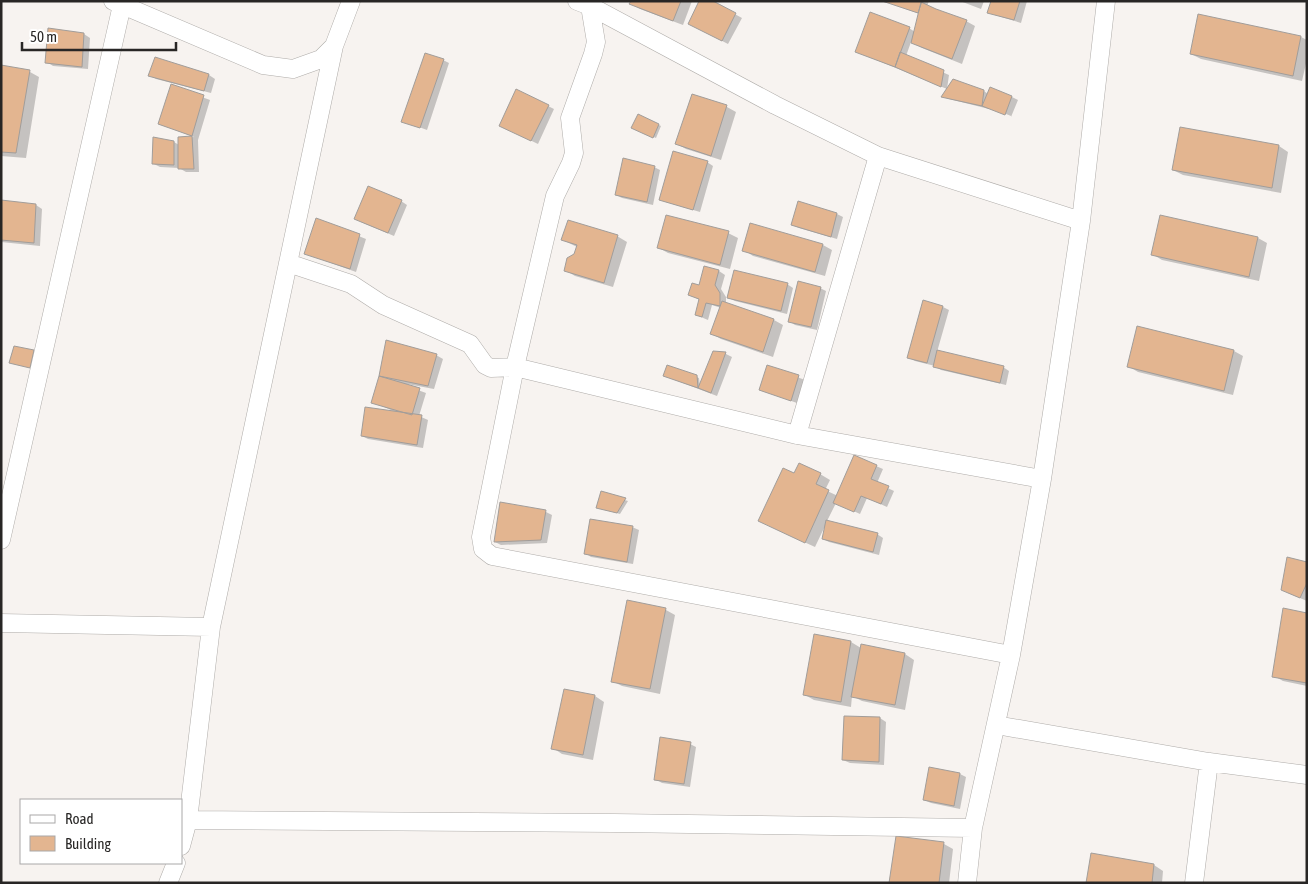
<svg xmlns="http://www.w3.org/2000/svg" width="1308" height="884" font-family="'Asap Condensed',sans-serif">
  <style>
    .shadow { fill: #0003 }
    .building { fill: #e3b590; stroke: #a19d9a }
    .lines { fill: none; stroke-linecap: round; stroke-linejoin: round }
    .street-casing { stroke: #afaca9; stroke-width: 19 }
    .street { stroke: #fff; stroke-width: 18 }
  </style>
  <rect width="100%" height="100%" fill="#f7f3f0"/>
  <!-- shadow -->
  <path class="shadow" d="M 632,1 L 692,1 L 683,25 L 640,9 L 631,4 Z
    M 711,1 L 742,18 L 728,44 L 695,27 Z
    M 884,1 L 929,1 L 927,6 L 966,21 L 975,26 L 962,64 L 922,48 L 911,42 L 906,56 L 949,75 L 947,89 L 857,52 L 909,28 L 915,32 L 920,14 Z
    M 960,1 L 984,1 L 981,9 Z
    M 992,1 L 1027,1 L 1021,23 L 995,15 L 989,12 Z
    M 1199,15 L 1301,37 L 1307,40 L 1307,59 L 1302,81 L 1201,59 L 1191,54 Z
    M 49,29 L 84,34 L 90,38 L 88,69 L 53,66 L 47,62 Z
    M 156,58 L 209,75 L 215,79 L 211,93 L 156,79 L 150,75 Z
    M 443,60 L 449,63 L 427,130 L 403,121 Z
    M 1,66 L 30,72 L 39,77 L 26,158 L 1,156 Z
    M 172,86 L 210,100 L 198,140 L 199,172 L 186,172 L 179,168 L 160,167 L 154,164 L 174,142 L 179,145 L 179,138 L 194,137 L 159,124 Z
    M 984,91 L 988,94 L 1012,97 L 1018,100 L 1011,117 L 1011,116 L 989,107 L 989,109 L 949,99 L 943,96 Z
    M 693,95 L 727,107 L 736,112 L 721,160 L 686,149 L 677,144 Z
    M 548,106 L 554,109 L 538,144 L 507,129 Z
    M 659,125 L 661,126 L 656,138 L 636,129 Z
    M 1279,146 L 1288,152 L 1281,193 L 1183,175 L 1173,170 Z
    M 707,162 L 713,166 L 700,212 L 666,202 L 660,199 Z
    M 654,167 L 660,170 L 653,205 L 622,198 L 616,195 Z
    M 1,201 L 36,205 L 42,209 L 40,246 L 1,242 Z
    M 401,201 L 407,205 L 394,236 L 361,222 Z
    M 837,214 L 843,217 L 837,239 L 799,228 L 792,225 Z
    M 317,219 L 366,239 L 356,272 L 306,254 Z
    M 728,233 L 738,238 L 730,269 L 668,253 L 659,248 Z
    M 617,236 L 627,242 L 613,287 L 575,276 L 565,270 L 575,255 L 577,247 L 563,240 Z
    M 1258,238 L 1267,243 L 1259,281 L 1162,260 L 1152,254 Z
    M 823,245 L 832,250 L 825,276 L 753,256 L 744,250 Z
    M 719,271 L 725,275 L 721,289 L 726,297 L 726,304 L 774,320 L 783,325 L 773,357 L 721,339 L 712,334 L 721,308 L 712,305 L 708,320 L 696,315 L 700,300 L 689,295 Z
    M 787,284 L 793,288 L 787,314 L 735,301 L 729,298 Z
    M 820,288 L 826,291 L 817,330 L 795,325 L 789,321 Z
    M 943,307 L 949,310 L 937,352 L 1003,367 L 1009,371 L 1006,385 L 941,370 L 935,366 L 915,361 L 908,357 Z
    M 387,342 L 436,355 L 443,359 L 434,389 L 407,384 L 407,386 L 426,393 L 419,416 L 428,420 L 423,448 L 368,439 L 362,436 L 393,412 L 393,411 L 373,402 L 381,377 Z
    M 34,351 L 36,353 L 33,368 L 11,363 Z
    M 1234,351 L 1243,356 L 1233,395 L 1138,372 L 1128,366 Z
    M 714,352 L 726,354 L 732,357 L 717,396 L 667,377 L 696,377 L 699,378 L 700,387 Z
    M 768,366 L 805,380 L 797,403 L 760,390 Z
    M 876,466 L 883,469 L 877,483 L 894,491 L 887,507 L 867,498 L 860,514 L 836,503 L 827,521 L 877,534 L 883,538 L 879,555 L 829,542 L 823,539 L 825,526 L 815,547 L 769,526 L 795,474 L 820,474 L 830,480 L 825,490 L 838,496 Z
    M 602,493 L 628,501 L 620,514 L 601,509 Z
    M 546,512 L 552,515 L 547,543 L 501,545 L 495,542 Z
    M 632,527 L 639,530 L 633,564 L 591,557 L 585,553 Z
    M 1307,564 L 1307,601 L 1288,593 Z
    M 628,602 L 666,610 L 675,615 L 660,694 L 622,686 L 612,681 Z
    M 1307,614 L 1307,686 L 1283,681 L 1274,676 Z
    M 815,636 L 851,642 L 861,648 L 905,654 L 914,660 L 905,710 L 862,701 L 852,696 L 851,707 L 814,700 L 805,695 Z
    M 565,690 L 595,696 L 604,702 L 593,760 L 562,754 L 553,748 Z
    M 880,718 L 886,722 L 884,765 L 850,763 L 843,760 Z
    M 690,744 L 696,747 L 690,787 L 662,783 L 655,779 Z
    M 960,774 L 966,777 L 960,809 L 931,803 L 924,800 Z
    M 897,837 L 944,844 L 953,849 L 949,883 L 890,883 Z
    M 1092,854 L 1154,865 L 1163,871 L 1162,883 L 1087,883 Z"/>
  <!-- building -->
  <path class="building" d="M 631,1 L 681,1 L 673,21 L 629,4 Z
    M 699,1 L 713,1 L 736,13 L 722,41 L 688,24 Z
    M 882,1 L 922,1 L 918,13 Z
    M 991,1 L 1020,1 L 1014,20 L 987,13 Z
    M 921,2 L 936,9 L 967,20 L 952,59 L 911,43 Z
    M 870,12 L 910,27 L 895,67 L 855,52 Z
    M 1198,14 L 1301,36 L 1293,76 L 1190,54 Z
    M 48,28 L 84,33 L 82,67 L 45,63 Z
    M 900,52 L 944,70 L 941,87 L 895,67 Z
    M 425,53 L 444,59 L 420,128 L 401,122 Z
    M 155,57 L 209,74 L 204,91 L 148,76 Z
    M 1,65 L 30,70 L 16,153 L 1,152 Z
    M 953,79 L 984,90 L 982,106 L 941,97 Z
    M 171,84 L 204,95 L 192,136 L 158,124 Z
    M 990,87 L 1012,96 L 1005,115 L 982,106 Z
    M 516,89 L 549,105 L 531,141 L 499,126 Z
    M 692,94 L 727,105 L 711,156 L 675,144 Z
    M 638,114 L 659,124 L 653,138 L 631,128 Z
    M 1180,127 L 1279,145 L 1272,188 L 1172,170 Z
    M 192,136 L 194,169 L 178,169 L 178,137 Z
    M 153,137 L 174,141 L 174,165 L 152,164 Z
    M 673,151 L 708,161 L 693,210 L 659,200 Z
    M 623,158 L 655,166 L 647,202 L 615,195 Z
    M 368,186 L 402,200 L 388,233 L 354,219 Z
    M 1,200 L 36,204 L 34,243 L 1,240 Z
    M 798,201 L 837,213 L 831,237 L 791,225 Z
    M 666,215 L 729,231 L 720,265 L 657,248 Z
    M 1160,215 L 1258,237 L 1249,277 L 1151,255 Z
    M 316,218 L 360,234 L 350,269 L 304,254 Z
    M 568,220 L 618,235 L 604,283 L 564,271 L 567,258 L 574,254 L 577,245 L 561,240 Z
    M 750,223 L 823,244 L 815,272 L 742,251 Z
    M 704,266 L 719,270 L 715,285 L 720,293 L 720,306 L 706,303 L 702,317 L 695,315 L 699,299 L 688,295 L 692,283 L 699,285 Z
    M 734,270 L 788,283 L 781,311 L 727,298 Z
    M 798,281 L 821,287 L 811,327 L 788,322 Z
    M 923,300 L 943,306 L 927,363 L 907,358 Z
    M 722,301 L 774,319 L 763,352 L 710,334 Z
    M 1137,326 L 1234,350 L 1224,391 L 1127,367 Z
    M 386,340 L 437,354 L 428,386 L 379,376 Z
    M 14,346 L 34,350 L 30,368 L 9,363 Z
    M 937,350 L 1004,366 L 1000,383 L 933,367 Z
    M 713,351 L 726,352 L 711,393 L 698,388 Z
    M 667,365 L 697,375 L 698,388 L 663,376 Z
    M 767,365 L 799,375 L 791,401 L 759,390 Z
    M 379,376 L 420,388 L 412,415 L 371,403 Z
    M 365,407 L 422,415 L 417,445 L 361,436 Z
    M 854,455 L 877,465 L 871,479 L 889,486 L 881,504 L 861,496 L 854,512 L 833,503 Z
    M 799,463 L 821,473 L 816,484 L 829,490 L 805,543 L 758,521 L 783,468 L 794,473 Z
    M 601,491 L 626,498 L 617,513 L 596,508 Z
    M 500,502 L 546,510 L 541,540 L 494,542 Z
    M 590,519 L 633,526 L 627,562 L 584,554 Z
    M 826,520 L 878,533 L 873,552 L 822,539 Z
    M 1287,557 L 1307,562 L 1307,583 L 1300,598 L 1281,590 Z
    M 627,600 L 666,608 L 650,689 L 611,682 Z
    M 1283,608 L 1307,613 L 1307,683 L 1272,677 Z
    M 814,634 L 851,641 L 841,702 L 803,695 Z
    M 861,644 L 905,653 L 895,705 L 851,697 Z
    M 564,689 L 595,695 L 583,755 L 551,749 Z
    M 844,716 L 880,717 L 879,762 L 842,760 Z
    M 660,737 L 691,742 L 684,784 L 654,780 Z
    M 929,767 L 960,773 L 954,806 L 923,800 Z
    M 896,836 L 944,842 L 939,883 L 889,883 Z
    M 1091,853 L 1154,864 L 1152,883 L 1086,883 Z"/>
  <g class="lines">
    <!-- street casing -->
    <g class="street-casing">
      <path id="street" d="M 113,1 L 263,65 L 293,69 L 321,59 L 334,46 L 351,1
        M 577,1 L 590,6 L 775,105 L 878,156 L 1081,221
        M 592,1 L 590,6 L 596,42 L 593,54 L 570,118 L 574,153 L 571,163 L 555,196 L 515,367 L 481,537 L 483,549 L 492,556 L 1011,655
        M 288,263 L 351,284 L 383,305 L 470,344 L 485,365 L 491,368 L 515,367 L 797,435 L 1042,479
        M 797,435 L 878,156
        M 1,540 L 122,5
        M 1,623 L 211,627
        M 996,725 L 1209,762 L 1307,775
        M 188,820 L 614,823 L 973,828
        M 181,846 L 188,820 L 211,627 L 334,46
        M 168,883 L 176,863
        M 967,883 L 973,828 L 1011,655 L 1042,479 L 1081,221 L 1106,1
        M 1194,883 L 1209,762"/>
    </g>
    <!-- street -->
    <use href="#street" class="street"/>
  </g>
  <!-- border -->
  <rect width="1308" height="884" fill="none" stroke="#282625" stroke-width="5"/>
  <!-- legend -->
  <rect x="20" y="799" width="162" height="65" fill="#ffffff" stroke="#a9a8a8"/>
  <rect x="30" y="815" width="25" height="8" fill="#ffffff" stroke="#a9a8a8"/>
  <text x="65" y="824" font-size="15" fill="#282625">Road</text>
  <rect x="30" y="836" width="25" height="15" fill="#e3b590" stroke="#a9a8a8"/>
  <text x="65" y="849" font-size="15" fill="#282625">Building</text>
  <!-- scale -->
  <path d="M22 42v8h154v-8" fill="none" stroke="#282625" stroke-width="2.5"/>
  <text x="30" y="42" font-size="15" fill="#282625" stroke="#ffffff" stroke-width="4" paint-order="stroke">50 m</text>
</svg>
